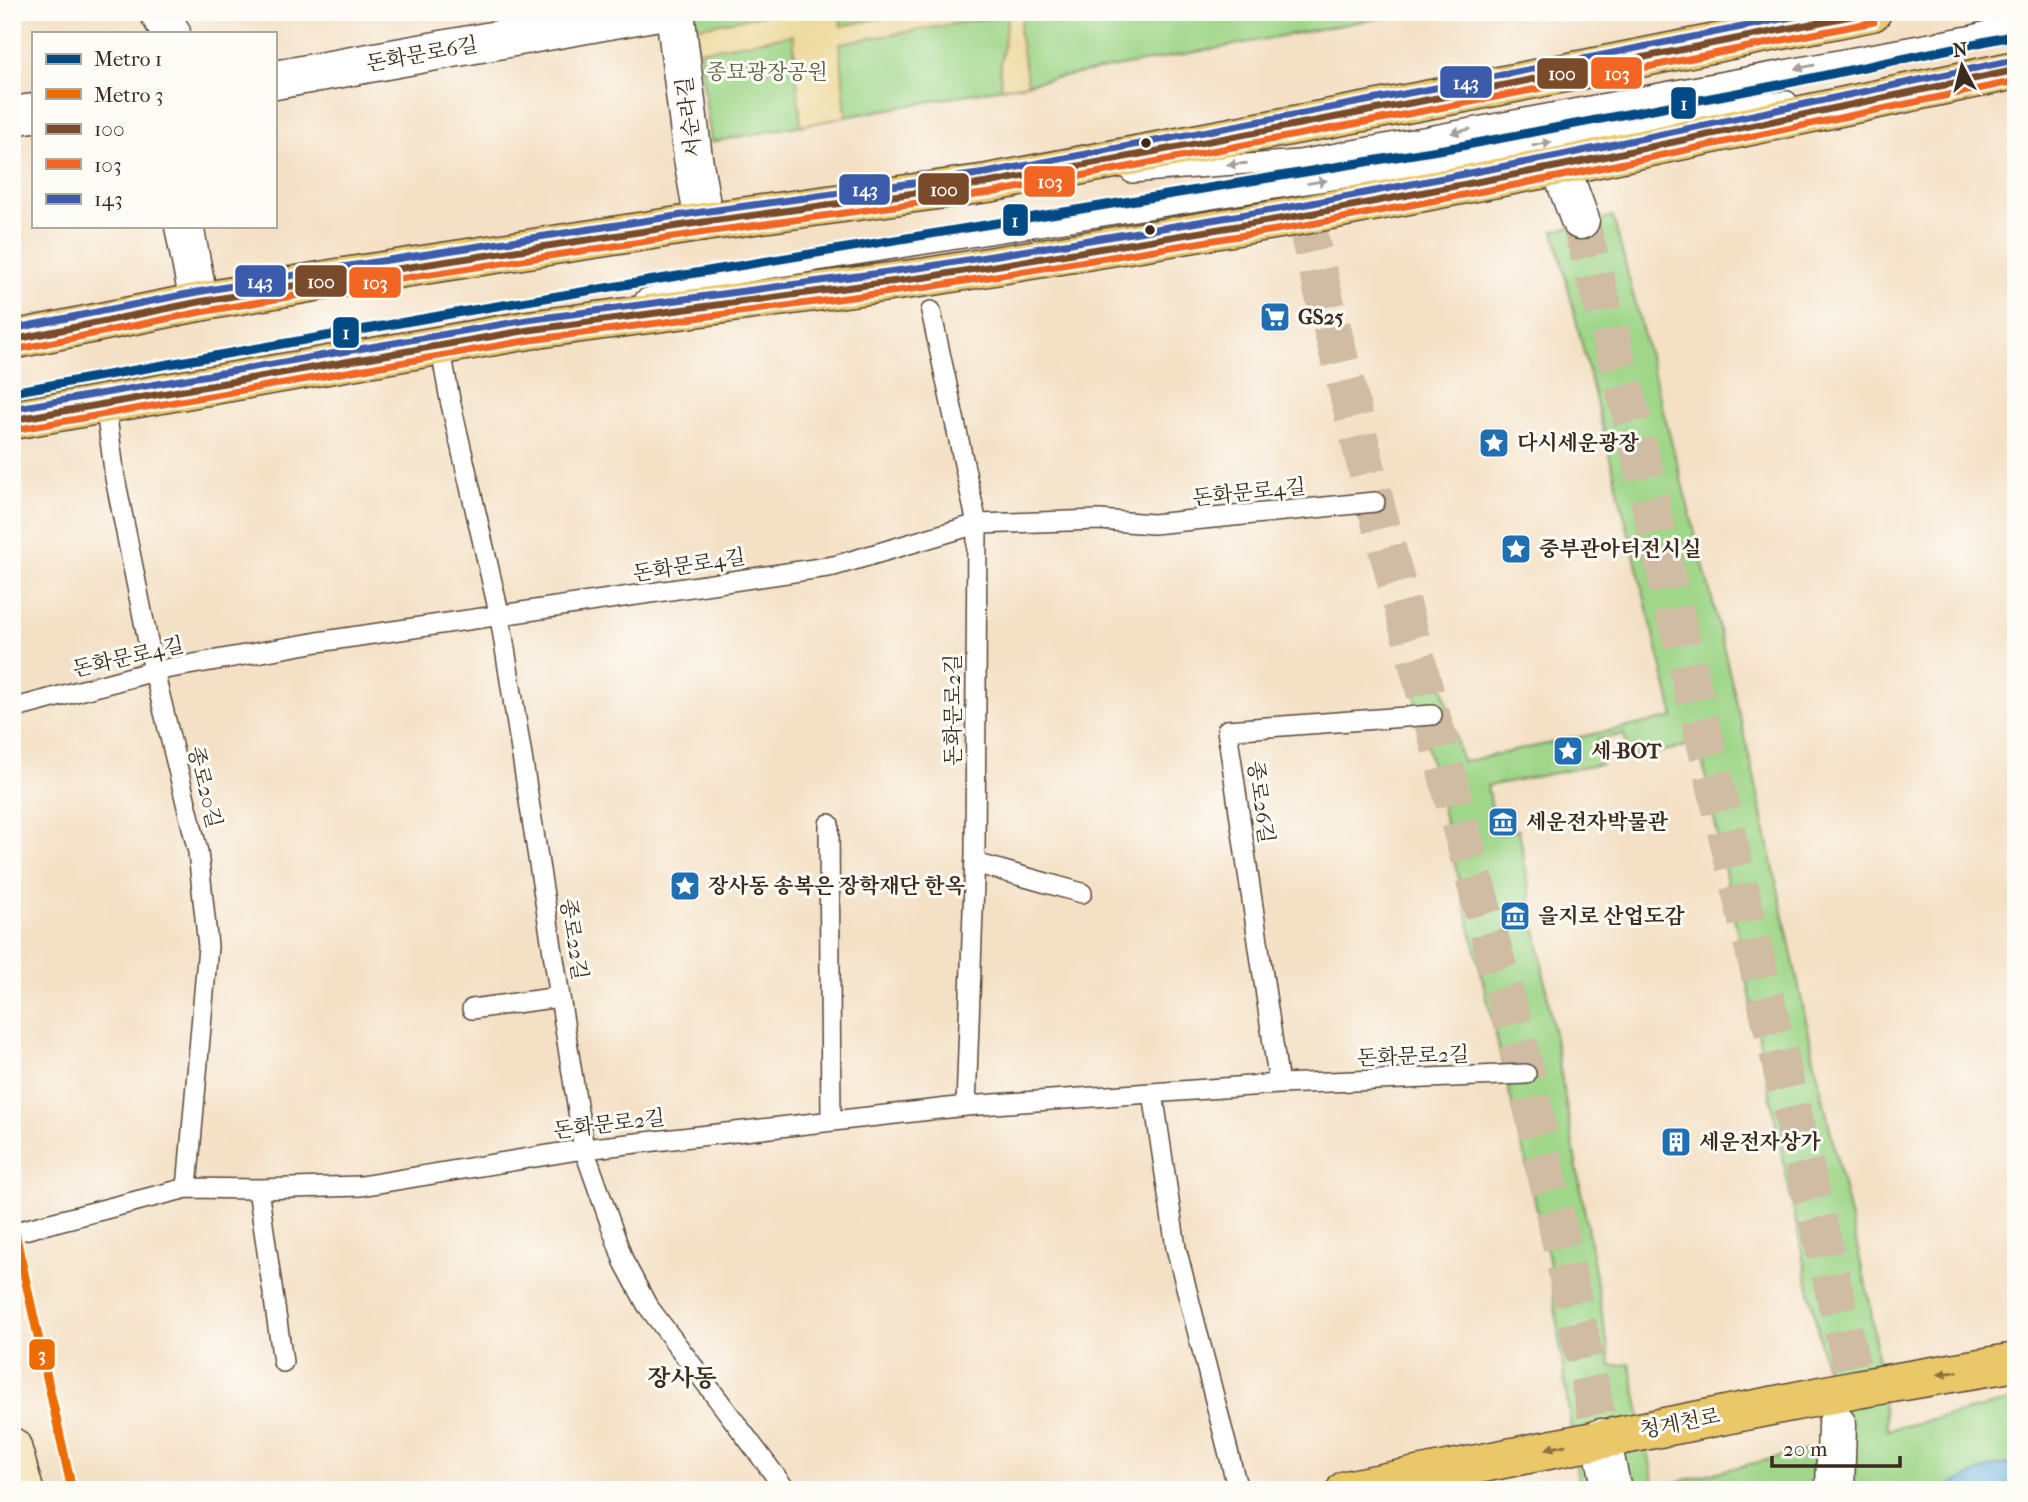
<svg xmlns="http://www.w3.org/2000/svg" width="2028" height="1502" font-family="'IM FELL French Canon','Noto Serif KR',serif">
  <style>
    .green { fill: #9fd688; stroke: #6d8053; stroke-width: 2; fill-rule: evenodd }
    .sand { fill: #eeda9e; stroke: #94825e; stroke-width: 2 }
    .water { fill: #67b0de; stroke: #516d7e; stroke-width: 2 }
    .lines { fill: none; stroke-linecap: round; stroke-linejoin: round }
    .minor-tunnel { stroke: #cfbca3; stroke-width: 38; stroke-dasharray: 38 19; stroke-linecap: butt }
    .service-casing { stroke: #574537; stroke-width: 22 }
    .minor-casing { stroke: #574537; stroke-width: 41 }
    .secondary-casing { stroke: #574537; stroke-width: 41 }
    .primary-casing { stroke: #574537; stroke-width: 41 }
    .service { stroke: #fff; stroke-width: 19 }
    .minor { stroke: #fff; stroke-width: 38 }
    .secondary { stroke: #f7e9c3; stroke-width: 38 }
    .primary { stroke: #eac769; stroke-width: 38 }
    .bus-1-casing { stroke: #fdfcf7; stroke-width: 12 }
    .bus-2-casing { stroke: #fdfcf7; stroke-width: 12 }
    .bus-3-casing { stroke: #fdfcf7; stroke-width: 12 }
    .bus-1 { stroke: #7a4b2a; stroke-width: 7 }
    .bus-2 { stroke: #f26522; stroke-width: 7 }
    .bus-3 { stroke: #3d5bab; stroke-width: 7 }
    .metro-1-casing { stroke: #fdfcf7; stroke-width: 14 }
    .metro-2-casing { stroke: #fdfcf7; stroke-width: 14 }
    .metro-1 { stroke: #004a85; stroke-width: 9 }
    .metro-2 { stroke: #ed6c00; stroke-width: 9 }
    .oneway { fill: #a79f9a }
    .oneway2 { fill: #8a7140 }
    .bus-dot { fill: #3b2a1e; stroke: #fdfcf7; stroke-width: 2.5 }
    .labels { text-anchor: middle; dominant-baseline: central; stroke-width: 6; stroke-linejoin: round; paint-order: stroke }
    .street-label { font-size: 21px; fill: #3b2a1e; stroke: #fdfcf7 }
    .park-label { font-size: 21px; fill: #595e3e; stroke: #fdfcf7 }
    .poi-label { font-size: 21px; font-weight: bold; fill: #3b2a1e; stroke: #fdfcf7; text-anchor: start }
    .quarter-label { font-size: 24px; font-weight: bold; fill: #3b2a1e; stroke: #fdfcf7 }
    .line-badge { stroke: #fdfcf7; stroke-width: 2.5 }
    .badge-label { font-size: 19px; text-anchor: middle; font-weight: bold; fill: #fff }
  </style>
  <rect width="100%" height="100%" fill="#fdfcf7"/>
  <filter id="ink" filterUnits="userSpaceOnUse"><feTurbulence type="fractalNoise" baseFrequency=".0143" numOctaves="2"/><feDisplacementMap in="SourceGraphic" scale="14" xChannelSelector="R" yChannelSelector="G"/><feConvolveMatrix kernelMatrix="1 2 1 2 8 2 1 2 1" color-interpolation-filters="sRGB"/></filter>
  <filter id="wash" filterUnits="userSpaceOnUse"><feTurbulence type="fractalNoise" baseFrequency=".00686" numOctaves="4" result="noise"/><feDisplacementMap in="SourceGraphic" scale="28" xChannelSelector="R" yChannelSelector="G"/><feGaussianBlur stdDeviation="1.57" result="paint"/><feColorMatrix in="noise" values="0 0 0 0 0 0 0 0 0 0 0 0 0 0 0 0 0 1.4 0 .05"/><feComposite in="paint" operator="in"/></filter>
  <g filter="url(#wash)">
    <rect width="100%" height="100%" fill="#f4e0c4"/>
    <!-- green -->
    <path class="green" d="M 694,12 L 1412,12 L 711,142 Z
      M 1613,217 L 1710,591 L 1754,776 L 1815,1063 L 1870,1303 L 1887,1430 L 2016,1400 L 2016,1490 L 1582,1490 L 1577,1475 L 1549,1260 L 1411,677 L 1438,667 L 1462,762 L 1674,717 L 1554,231 ZM 1624,734 L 1630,759 L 1699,743 L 1831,1396 L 1837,1443 L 1655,1487 L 1630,1364 L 1611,1366 L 1519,830 L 1498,834 L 1487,786 L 1602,764 L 1597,740 Z"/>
    <!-- sand -->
    <path class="sand" d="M 779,12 L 840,12 L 841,26 L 916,12 L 1024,12 L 1019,32 L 1028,84 L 1001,88 L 1000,69 L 1008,15 L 840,43 L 846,117 L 801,126 L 793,35 L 698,51 L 695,28 Z"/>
    <!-- water -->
    <path class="water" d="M 2016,1462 L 2016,1490 L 1938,1490 L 1991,1467 Z"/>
  </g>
  <g filter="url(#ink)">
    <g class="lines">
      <!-- minor-tunnel -->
      <path class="minor-tunnel" d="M 1304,215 L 1375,502 L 1526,1074 L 1601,1438
        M 1580,220 L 1632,418 L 1668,583 L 1857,1389"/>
      <!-- service casing -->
      <g class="service-casing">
        <path id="service" d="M 1131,173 L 1299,160 L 1973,35 L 2016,22
          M 645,299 L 735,274 L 1445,162 L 1740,106 L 1787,101
          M 931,311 L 977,524 L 975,855 L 966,1106
          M 440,345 L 450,400 L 500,617 L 584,1149 L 624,1262 L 647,1305 L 786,1490
          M 105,402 L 115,478 L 154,671 L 198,852 L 208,946 L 187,1188
          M 12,709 L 154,671 L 318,642 L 834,566 L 977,524 L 1099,520 L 1153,524 L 1375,502
          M 829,824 L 831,1121
          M 975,863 L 1082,893
          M 472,1009 L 560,997
          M 1279,1084 L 1227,730 L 1432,715
          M 1153,1093 L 1176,1248 L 1238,1490
          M 258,1189 L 283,1362
          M 12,1233 L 187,1188 L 258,1189 L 361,1186 L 584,1149 L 966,1106 L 1279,1084 L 1526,1074"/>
      </g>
      <!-- minor casing -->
      <g class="minor-casing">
        <path id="minor" d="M 159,12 L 171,33
          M 675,12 L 693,158 L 704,222
          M 275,80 L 653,12
          M 12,116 L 33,113
          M 1560,166 L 1580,220
          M 184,226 L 199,302
          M 1601,1438 L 1612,1490
          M 1835,1490 L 1837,1425"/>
      </g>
      <!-- secondary casing -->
      <g class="secondary-casing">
        <path id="secondary" d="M 12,1447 L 24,1490"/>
      </g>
      <!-- primary casing -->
      <g class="primary-casing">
        <path id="primary" d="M 12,340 L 199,302 L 338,278 L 704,222 L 988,183 L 1469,92 L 1872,12
          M 12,420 L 529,330 L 927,277 L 1304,215 L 1560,166 L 2016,70
          M 1346,1490 L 1857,1389 L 2016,1362"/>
      </g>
      <!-- service -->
      <use href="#service" class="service"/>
      <!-- minor -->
      <use href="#minor" class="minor"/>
      <!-- secondary -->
      <use href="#secondary" class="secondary"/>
      <!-- primary -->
      <use href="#primary" class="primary"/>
      <!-- bus-1 casing -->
      <g class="bus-1-casing">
        <path id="bus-1" d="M 12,340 L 199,302 L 338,278 L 704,222 L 988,183 L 1469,92 L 1871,12
          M 12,420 L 529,330 L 927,277 L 1304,215 L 1560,166 L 2016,70"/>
      </g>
      <!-- bus-2 casing -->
      <g class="bus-2-casing">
        <path id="bus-2" d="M 14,350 L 201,312 L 340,288 L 706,232 L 990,193 L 1471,102 L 1874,22
          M 14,430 L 531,340 L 928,287 L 1306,225 L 1562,176 L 2016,81"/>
      </g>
      <!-- bus-3 casing -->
      <g class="bus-3-casing">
        <path id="bus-3" d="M 12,329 L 197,292 L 336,268 L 702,212 L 986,173 L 1467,82 L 1817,12
          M 12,409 L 527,320 L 925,267 L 1302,205 L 1558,156 L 2014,60"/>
      </g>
      <!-- bus-1 -->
      <use href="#bus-1" class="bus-1"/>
      <!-- bus-2 -->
      <use href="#bus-2" class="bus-2"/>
      <!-- bus-3 -->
      <use href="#bus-3" class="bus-3"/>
      <!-- metro-1 casing -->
      <g class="metro-1-casing">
        <path id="metro-1" d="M 12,392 L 467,311 L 1456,147 L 1793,82 L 2016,35"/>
      </g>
      <!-- metro-2 casing -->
      <g class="metro-2-casing">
        <path id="metro-2" d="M 12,1219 L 72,1490"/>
      </g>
      <!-- metro-1 -->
      <use href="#metro-1" class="metro-1"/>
      <!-- metro-2 -->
      <use href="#metro-2" class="metro-2"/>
    </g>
    <!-- one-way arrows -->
    <defs><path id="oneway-solid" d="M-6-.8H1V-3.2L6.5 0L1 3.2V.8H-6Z" transform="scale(1.75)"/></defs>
    <g class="oneway">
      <use href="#oneway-solid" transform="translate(1805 67) rotate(169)"/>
      <use href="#oneway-solid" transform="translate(1461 131) rotate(169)"/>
      <use href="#oneway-solid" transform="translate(1542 144) rotate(-11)"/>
      <use href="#oneway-solid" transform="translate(1237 164) rotate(176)"/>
      <use href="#oneway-solid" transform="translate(1317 182) rotate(-9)"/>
    </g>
    <g class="oneway2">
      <use href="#oneway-solid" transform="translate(1948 1373) rotate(171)"/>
      <use href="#oneway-solid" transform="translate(1556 1447) rotate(169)"/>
    </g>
  </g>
  <!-- icons -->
  <defs>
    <g id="supermarket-square" transform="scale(1.575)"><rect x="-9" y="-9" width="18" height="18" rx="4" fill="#1f6fb2" stroke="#fdfcf7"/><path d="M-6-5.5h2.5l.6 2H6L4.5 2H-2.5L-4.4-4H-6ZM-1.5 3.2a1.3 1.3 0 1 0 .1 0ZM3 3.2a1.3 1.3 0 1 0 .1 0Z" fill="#fff"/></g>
    <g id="sight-square" transform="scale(1.575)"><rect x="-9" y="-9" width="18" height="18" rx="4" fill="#1f6fb2" stroke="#fdfcf7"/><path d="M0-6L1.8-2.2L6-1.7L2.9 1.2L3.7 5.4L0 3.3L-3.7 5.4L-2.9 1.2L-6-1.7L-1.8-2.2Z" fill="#fff"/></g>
    <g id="museum-square" transform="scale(1.575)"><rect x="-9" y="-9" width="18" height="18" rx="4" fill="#1f6fb2" stroke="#fdfcf7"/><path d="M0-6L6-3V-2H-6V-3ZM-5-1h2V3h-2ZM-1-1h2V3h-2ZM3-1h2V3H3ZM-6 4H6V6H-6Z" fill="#fff"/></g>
    <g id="building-square" transform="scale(1.575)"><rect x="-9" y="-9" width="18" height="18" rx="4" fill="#1f6fb2" stroke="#fdfcf7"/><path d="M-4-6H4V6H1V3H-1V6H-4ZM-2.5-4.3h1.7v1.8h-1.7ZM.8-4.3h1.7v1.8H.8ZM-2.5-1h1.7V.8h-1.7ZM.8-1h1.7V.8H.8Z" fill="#fff"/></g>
  </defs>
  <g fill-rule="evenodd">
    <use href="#supermarket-square" x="1275" y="317"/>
    <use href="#sight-square" x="1494" y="443"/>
    <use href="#sight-square" x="1516" y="549"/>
    <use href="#sight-square" x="1568" y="751"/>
    <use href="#museum-square" x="1503" y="822"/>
    <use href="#sight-square" x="685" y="886"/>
    <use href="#museum-square" x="1515" y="916"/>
    <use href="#building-square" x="1676" y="1142"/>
  </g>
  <!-- markers -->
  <g class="bus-dot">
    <circle cx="1146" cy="143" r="6"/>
    <circle cx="1150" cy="230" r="6"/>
  </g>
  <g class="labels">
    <!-- street labels -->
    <g class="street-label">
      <text transform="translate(422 54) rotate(-10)">돈화문로6길</text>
      <text transform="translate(689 117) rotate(-97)">서순라길</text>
      <text transform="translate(1249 492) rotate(-6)">돈화문로4길</text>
      <text transform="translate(689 565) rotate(-9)">돈화문로4길</text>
      <text transform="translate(128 657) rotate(-13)">돈화문로4길</text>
      <text transform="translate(953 710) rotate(-90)">돈화문로2길</text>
      <text transform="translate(205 787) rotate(76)">종로20길</text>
      <text transform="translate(1261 802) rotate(82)">종로26길</text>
      <text transform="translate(574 939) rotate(81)">종로22길</text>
      <text transform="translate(1413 1056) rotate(-2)">돈화문로2길</text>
      <text transform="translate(609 1124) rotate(-7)">돈화문로2길</text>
      <text transform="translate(1680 1423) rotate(-11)">청계천로</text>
    </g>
    <!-- park labels -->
    <g class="park-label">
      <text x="767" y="72">종묘광장공원</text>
    </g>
    <!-- poi labels -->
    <g class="poi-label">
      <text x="1298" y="317">GS25</text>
      <text x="1517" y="443">다시세운광장</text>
      <text x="1539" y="549">중부관아터전시실</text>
      <text x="1591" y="751">세-BOT</text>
      <text x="1526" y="822">세운전자박물관</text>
      <text x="708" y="886">장사동 송복은 장학재단 한옥</text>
      <text x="1538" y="916">을지로 산업도감</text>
      <text x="1699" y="1142">세운전자상가</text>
    </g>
    <!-- quarter labels -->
    <g class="quarter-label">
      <text x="682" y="1378">장사동</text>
    </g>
  </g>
  <g class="line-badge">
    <rect x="1590" y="56" width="53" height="34" rx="7" fill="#f26522"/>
    <rect x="1536" y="57" width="53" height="33" rx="7" fill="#7a4b2a"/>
    <rect x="1439" y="65" width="54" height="34" rx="7" fill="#3d5bab"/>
    <rect x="1670" y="86" width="27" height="34" rx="7" fill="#004a85"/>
    <rect x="1023" y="165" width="53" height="33" rx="7" fill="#f26522"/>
    <rect x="917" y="172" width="53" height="34" rx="7" fill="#7a4b2a"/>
    <rect x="838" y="173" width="53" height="33" rx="7" fill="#3d5bab"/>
    <rect x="1002" y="203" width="27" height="34" rx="7" fill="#004a85"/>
    <rect x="294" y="264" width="54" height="34" rx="7" fill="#7a4b2a"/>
    <rect x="234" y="264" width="53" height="34" rx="7" fill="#3d5bab"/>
    <rect x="348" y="266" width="54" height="33" rx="7" fill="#f26522"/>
    <rect x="332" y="316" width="28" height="33" rx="7" fill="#004a85"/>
    <rect x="28" y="1338" width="28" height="33" rx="7" fill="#ed6c00"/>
  </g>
  <g class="badge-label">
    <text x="1617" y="80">103</text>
    <text x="1562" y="80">100</text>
    <text x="1466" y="89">143</text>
    <text x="1684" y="110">1</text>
    <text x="1050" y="188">103</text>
    <text x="944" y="196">100</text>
    <text x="865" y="196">143</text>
    <text x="1015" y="227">1</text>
    <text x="321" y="288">100</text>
    <text x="260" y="288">143</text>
    <text x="375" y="289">103</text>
    <text x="346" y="339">1</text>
    <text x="42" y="1361">3</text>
  </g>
  <!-- margin -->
  <rect width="2028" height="1502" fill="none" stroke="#fdfcf7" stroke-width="42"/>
  <!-- legend -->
  <rect x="32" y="32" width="245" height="196" fill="#fdfcf7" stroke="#afa8a0" stroke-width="2"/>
  <rect x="46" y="54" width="35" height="10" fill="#004a85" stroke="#afa8a0" stroke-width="2"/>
  <text x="94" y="66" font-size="21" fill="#3b2a1e">Metro 1</text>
  <rect x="46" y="89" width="35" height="10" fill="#ed6c00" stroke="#afa8a0" stroke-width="2"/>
  <text x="94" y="102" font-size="21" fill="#3b2a1e">Metro 3</text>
  <rect x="46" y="124" width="35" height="10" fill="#7a4b2a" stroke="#afa8a0" stroke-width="2"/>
  <text x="94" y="136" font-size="21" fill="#3b2a1e">100</text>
  <rect x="46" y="159" width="35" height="10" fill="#f26522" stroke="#afa8a0" stroke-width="2"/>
  <text x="94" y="172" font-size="21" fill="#3b2a1e">103</text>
  <rect x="46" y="194" width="35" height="10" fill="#3d5bab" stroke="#afa8a0" stroke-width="2"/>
  <text x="94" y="206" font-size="21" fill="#3b2a1e">143</text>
  <!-- north arrow -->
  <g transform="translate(1962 66) rotate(353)" stroke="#fdfcf7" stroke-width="5" paint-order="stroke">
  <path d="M0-5L12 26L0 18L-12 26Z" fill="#3b2a1e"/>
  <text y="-10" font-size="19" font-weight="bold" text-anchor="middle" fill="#3b2a1e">N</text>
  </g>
  <!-- scale -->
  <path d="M1772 1456v10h128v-10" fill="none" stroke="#3b2a1e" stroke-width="3.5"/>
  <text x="1783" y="1456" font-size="21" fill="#3b2a1e" stroke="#fdfcf7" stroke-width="5" paint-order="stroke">20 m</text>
</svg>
